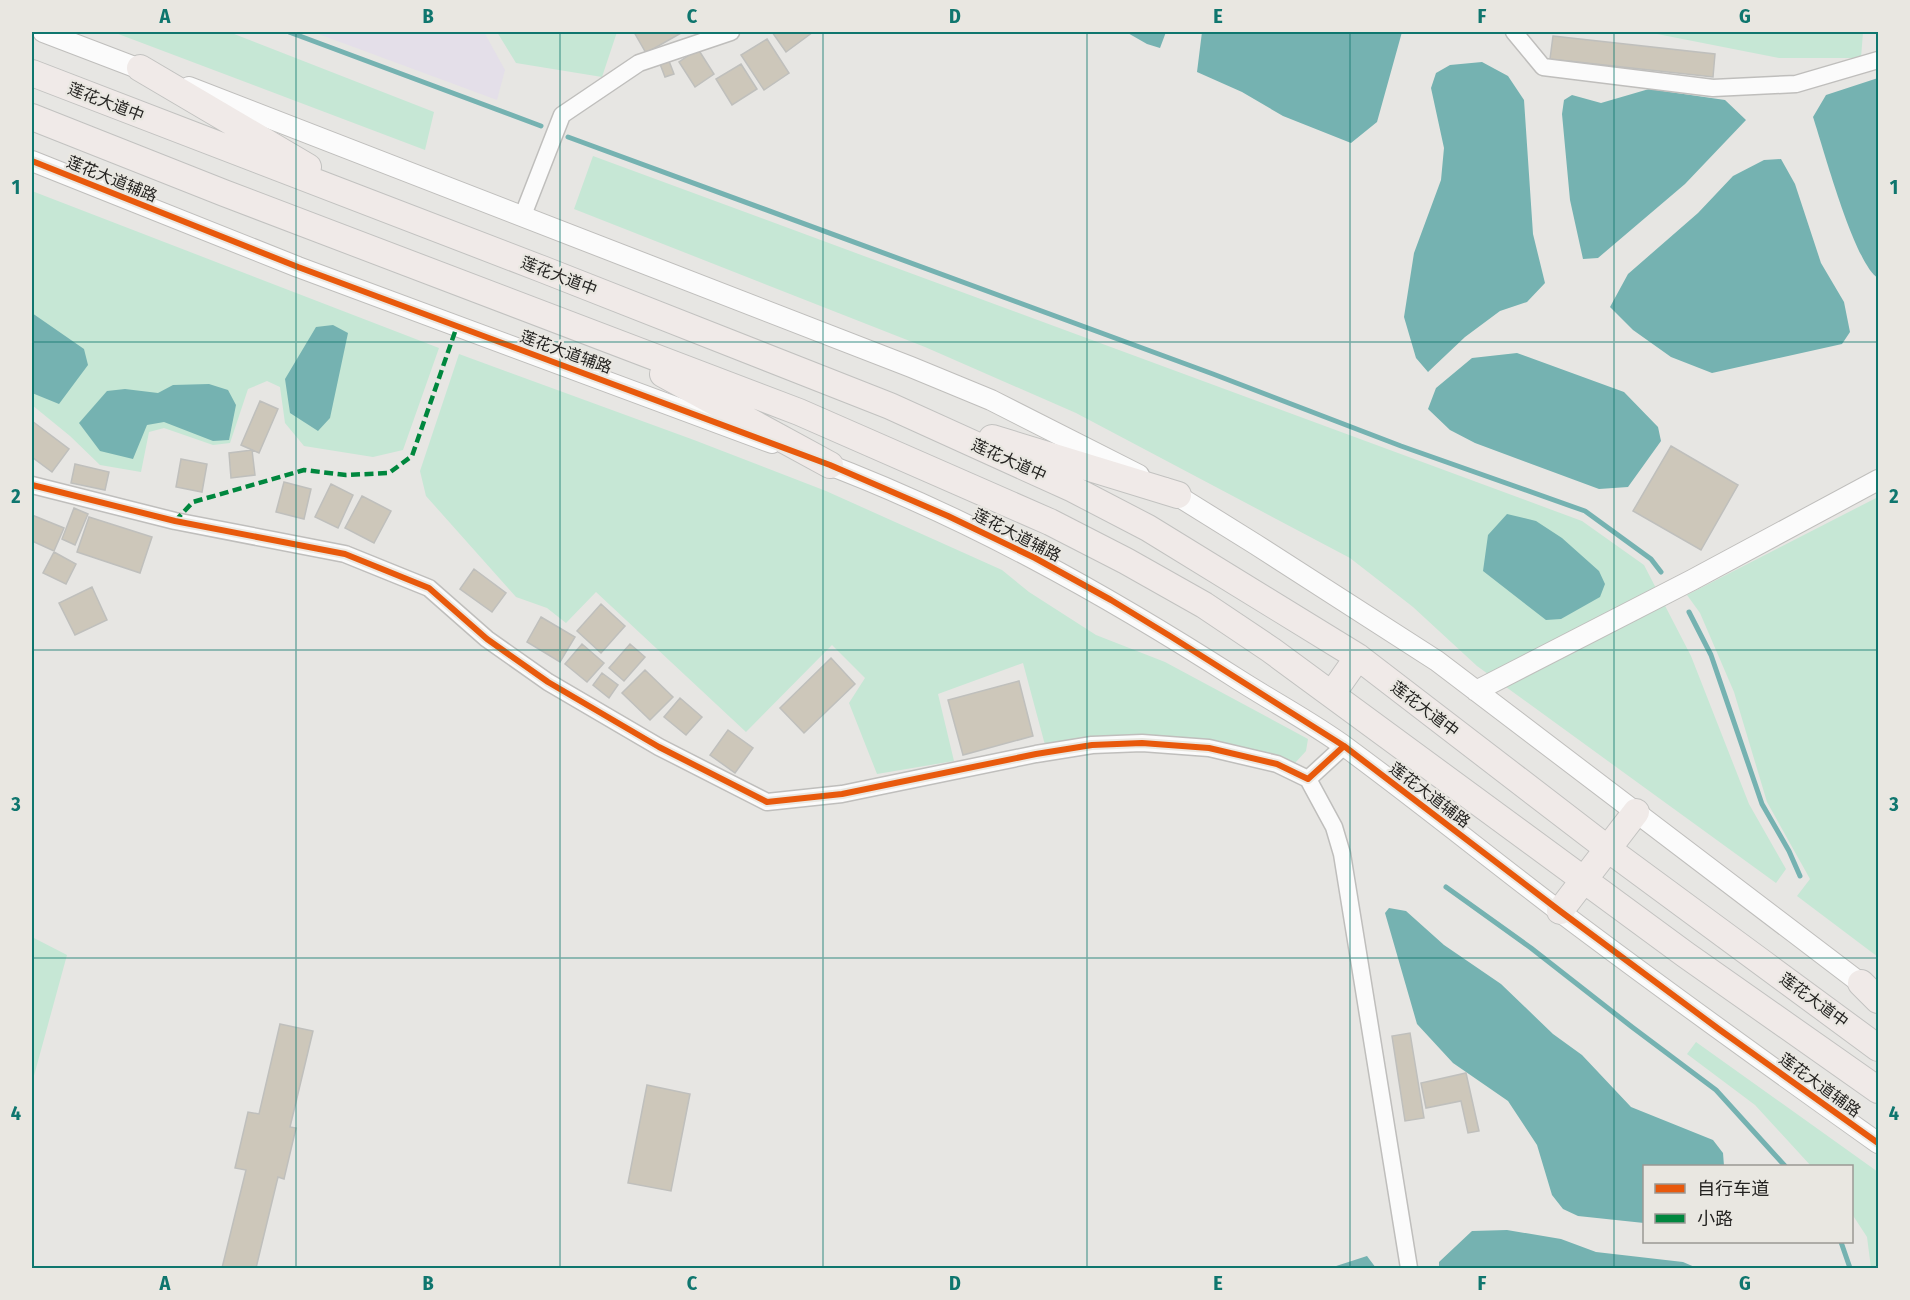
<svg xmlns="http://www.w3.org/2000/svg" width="1910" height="1300" font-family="'Fira Sans Condensed','Noto Sans SC',sans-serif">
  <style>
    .commercial { fill: #e4dfe9 }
    .green { fill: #c6e7d5 }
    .water { fill: #75b2b1 }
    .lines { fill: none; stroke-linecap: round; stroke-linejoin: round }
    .stream { stroke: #75b2b1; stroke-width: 5 }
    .building { fill: #cdc7ba; stroke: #bfbfbc; stroke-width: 1.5 }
    .minor-casing { stroke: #bfbebc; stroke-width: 19 }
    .tertiary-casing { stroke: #bfbebc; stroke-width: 22 }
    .primary-casing { stroke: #c2c2c0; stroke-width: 28 }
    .minor { stroke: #fbfbfb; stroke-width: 16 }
    .tertiary { stroke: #fbfbfb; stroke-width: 20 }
    .primary { stroke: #f0eae8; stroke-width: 26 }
    .quiet { stroke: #00873e; stroke-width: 4.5; stroke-dasharray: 9 4.5; stroke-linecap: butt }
    .cycleway-casing { stroke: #e9e7e1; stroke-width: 10 }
    .cycleway { stroke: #e8590c; stroke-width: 6 }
    .grid { fill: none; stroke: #0f766e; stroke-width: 1.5; stroke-opacity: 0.55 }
    .labels { text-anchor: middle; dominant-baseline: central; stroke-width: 4.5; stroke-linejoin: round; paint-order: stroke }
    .street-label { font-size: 16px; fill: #242321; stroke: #e9e7e1 }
    .neatline { fill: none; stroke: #0f766e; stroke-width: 2 }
    .grid-label { font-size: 20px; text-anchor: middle; font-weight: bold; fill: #0f766e }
  </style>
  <rect width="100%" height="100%" fill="#e7e6e3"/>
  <!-- commercial -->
  <path class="commercial" d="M 313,32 L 484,32 L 505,70 L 497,100 Z"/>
  <!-- green -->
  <path class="green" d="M 113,32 L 229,32 L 434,112 L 425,150 Z
    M 497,32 L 617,32 L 602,77 L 516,63 Z
    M 1647,32 L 1863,32 L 1861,58 L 1779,58 Z
    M 593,156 L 1582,521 L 1644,565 L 1691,656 L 1749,804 L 1786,869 L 1776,883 L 1477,666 L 1413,607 L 1350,558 L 1076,413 L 925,347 L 574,209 Z
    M 32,191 L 439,348 L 403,450 L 373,457 L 304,446 L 285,423 L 280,387 L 267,381 L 248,389 L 230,443 L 213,445 L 164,428 L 149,432 L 141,472 L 100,465 L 70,436 L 32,405 Z
    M 459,354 L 694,440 L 826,491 L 1002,570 L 1029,592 L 1096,635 L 1165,662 L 1308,739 L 1306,751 L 1295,763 L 1274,757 L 1045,745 L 1023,663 L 938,694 L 954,761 L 877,774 L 849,703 L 865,678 L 832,645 L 746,732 L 596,592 L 566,623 L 547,608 L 516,597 L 426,496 L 420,471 Z
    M 1878,497 L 1878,957 L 1797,896 L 1810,879 L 1767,802 L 1734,692 L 1700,613 L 1687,595 Z
    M 32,937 L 67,955 L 32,1083 Z
    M 1696,1042 L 1878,1172 L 1878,1268 L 1871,1268 L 1867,1237 L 1852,1214 L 1852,1166 L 1811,1166 L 1755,1105 L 1687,1054 Z"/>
  <!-- water -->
  <path class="water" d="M 1126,32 L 1166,32 L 1160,48 L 1147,44 Z
    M 1202,32 L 1402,32 L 1377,122 L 1351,143 L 1283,116 L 1242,92 L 1197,72 Z
    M 1482,62 L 1508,76 L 1524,100 L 1533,234 L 1545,283 L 1527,302 L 1500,311 L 1465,337 L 1428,372 L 1416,358 L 1404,317 L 1414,253 L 1441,180 L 1444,148 L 1431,88 L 1436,73 L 1450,65 Z
    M 1878,78 L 1878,278 C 1855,265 1823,147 1813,117 L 1826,95 Z
    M 1649,89 L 1725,100 L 1746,120 L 1685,184 L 1598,258 L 1583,259 L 1570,200 L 1562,114 L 1564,100 L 1572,95 L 1601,103 Z
    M 1781,159 L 1795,184 L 1821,263 L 1844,302 L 1850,332 L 1842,344 L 1712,373 L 1671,357 L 1633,330 L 1610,307 L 1628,274 L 1698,213 L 1733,176 L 1764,160 Z
    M 32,313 L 84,349 L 88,365 L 59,404 L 32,393 Z
    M 333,325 L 348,333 L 330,418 L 318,431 L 290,413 L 285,379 L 316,327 Z
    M 1517,353 L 1624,392 L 1658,427 L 1661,441 L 1628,487 L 1599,489 L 1475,443 L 1450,430 L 1428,409 L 1436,388 L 1472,358 Z
    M 209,384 L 228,390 L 236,405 L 229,440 L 213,441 L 164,422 L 147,425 L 133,459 L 100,451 L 79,423 L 107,391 L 125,389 L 158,393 L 173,385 Z
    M 1507,514 L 1536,521 L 1562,538 L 1599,571 L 1605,584 L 1600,597 L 1561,619 L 1546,620 L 1483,571 L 1488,535 Z
    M 1389,908 L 1406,911 L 1444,945 L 1501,984 L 1553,1034 L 1582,1055 L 1631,1107 L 1713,1140 L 1723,1153 L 1724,1166 L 1644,1166 L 1644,1223 L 1578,1216 L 1563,1209 L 1552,1195 L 1537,1145 L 1508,1101 L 1453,1063 L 1417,1024 L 1385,913 Z
    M 1507,1230 L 1561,1239 L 1596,1252 L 1683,1262 L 1697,1268 L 1439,1268 L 1439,1262 L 1472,1231 Z
    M 1367,1256 L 1376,1268 L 1330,1268 Z"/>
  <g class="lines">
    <!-- stream -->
    <path class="stream" d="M 289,32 L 541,126
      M 568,137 L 1213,374 L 1401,446 L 1585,511 L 1651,559 L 1661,572
      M 1689,612 L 1711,655 L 1762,804 L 1789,851 L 1800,876
      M 1446,887 L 1531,948 L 1632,1027 L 1716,1090 L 1785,1166
      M 1841,1242 L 1850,1268"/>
  </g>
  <!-- building -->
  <path class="building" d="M 634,32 L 683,32 L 646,53 Z
    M 772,32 L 813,32 L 786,52 Z
    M 1553,36 L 1715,54 L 1713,77 L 1550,59 Z
    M 767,39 L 789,73 L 764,90 L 741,55 Z
    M 698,49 L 714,74 L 695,87 L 679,62 Z
    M 669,61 L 674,74 L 665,77 L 660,64 Z
    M 741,64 L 757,89 L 732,105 L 716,79 Z
    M 260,401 L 278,409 L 259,453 L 241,445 Z
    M 32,421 L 69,449 L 52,472 L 32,457 Z
    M 1671,446 L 1738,485 L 1701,550 L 1633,511 Z
    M 252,450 L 255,475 L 231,478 L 229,453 Z
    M 181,459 L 207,464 L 202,492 L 176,487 Z
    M 75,464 L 109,472 L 105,490 L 71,483 Z
    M 284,482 L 311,489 L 304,519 L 276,512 Z
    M 331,484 L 353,495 L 338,528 L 315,517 Z
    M 362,496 L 391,511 L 374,543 L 345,528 Z
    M 74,508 L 88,514 L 75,545 L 62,539 Z
    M 32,515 L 64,528 L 54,551 L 32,541 Z
    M 89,517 L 152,537 L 140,573 L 77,552 Z
    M 54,552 L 76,564 L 66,584 L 43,573 Z
    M 474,569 L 506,593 L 492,612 L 460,589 Z
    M 92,587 L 107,620 L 75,635 L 59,603 Z
    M 601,604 L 625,626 L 601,653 L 577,631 Z
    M 541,617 L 575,637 L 560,662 L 527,642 Z
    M 582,644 L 604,663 L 587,682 L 565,664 Z
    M 630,644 L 645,657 L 624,681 L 609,668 Z
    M 831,658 L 855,684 L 804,733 L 780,708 Z
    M 645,670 L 673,697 L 650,720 L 622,693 Z
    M 602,673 L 618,685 L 609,698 L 593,685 Z
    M 1019,681 L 1033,736 L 963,755 L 948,700 Z
    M 680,698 L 702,717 L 686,735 L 664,717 Z
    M 728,730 L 753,748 L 735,773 L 710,755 Z
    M 280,1024 L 313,1031 L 290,1127 L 296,1128 L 284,1179 L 278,1177 L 256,1268 L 222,1268 L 246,1170 L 235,1168 L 248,1112 L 259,1114 Z
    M 1410,1033 L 1424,1118 L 1405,1121 L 1392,1036 Z
    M 1466,1073 L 1479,1131 L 1468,1133 L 1461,1101 L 1426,1108 L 1421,1083 Z
    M 647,1085 L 690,1094 L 671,1191 L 628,1183 Z"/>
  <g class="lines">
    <!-- minor casing -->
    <g class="minor-casing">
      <path id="minor" d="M 1514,32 L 1543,67 L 1713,88 L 1796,84 L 1878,60
        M 523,215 L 562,115 L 639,63 L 731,32
        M 32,485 L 175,521 L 345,554 L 429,588 L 487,639 L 548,682 L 659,747 L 767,802 L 842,794 L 1036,754 L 1092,745 L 1142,743 L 1209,748 L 1277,764 L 1308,779 L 1344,746
        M 1308,779 L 1334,827 L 1342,854 L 1409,1268"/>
    </g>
    <!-- tertiary casing -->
    <g class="tertiary-casing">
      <path id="tertiary" d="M 43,32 L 153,74
        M 189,87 L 911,367 L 991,400 L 1139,475
        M 32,161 L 298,267 L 772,443
        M 816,460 C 966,516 1105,594 1239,680 C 1275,703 1313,723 1347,748 C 1419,801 1488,857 1559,911 C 1664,990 1771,1067 1878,1143
        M 1165,488 L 1255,544 L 1437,661 L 1871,991
        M 1476,691 L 1692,580 L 1878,480"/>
    </g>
    <!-- primary casing -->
    <g class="primary-casing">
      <path id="primary" d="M 140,68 L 308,167
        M 32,73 L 542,269 L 890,406 L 1073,489 L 1148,528 L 1358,657 L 1608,849 L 1878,1048
        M 32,117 L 224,193 L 799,412 L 1050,522 L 1126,561 L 1204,605 L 1271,650 L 1686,955 L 1878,1090
        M 663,374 L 830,465
        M 992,438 L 1178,495
        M 1332,694 L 1358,657
        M 1560,911 L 1636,812
        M 1861,983 L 1878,1000"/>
    </g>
    <!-- minor -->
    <use href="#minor" class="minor"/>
    <!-- tertiary -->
    <use href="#tertiary" class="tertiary"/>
    <!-- primary -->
    <use href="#primary" class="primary"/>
    <!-- quiet -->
    <path class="quiet" d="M 175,521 L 193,502 L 304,470 L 346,475 L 389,473 L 412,456 L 457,326"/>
    <!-- cycleway casing -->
    <g class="cycleway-casing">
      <path id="cycleway" d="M 32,161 L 298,267 L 830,465 L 948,516 L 1035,558 L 1111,600 L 1170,636 L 1344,746 L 1560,911 L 1720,1030 L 1878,1143
        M 32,485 L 175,521 L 345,554 L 429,588 L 487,639 L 548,682 L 659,747 L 767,802 L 842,794 L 1036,754 L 1092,745 L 1142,743 L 1209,748 L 1277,764 L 1308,779 L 1344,746"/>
    </g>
    <!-- cycleway -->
    <use href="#cycleway" class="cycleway"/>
  </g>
  <!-- grid -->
  <path class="grid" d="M 296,32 L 296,1268M 560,32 L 560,1268M 823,32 L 823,1268M 1087,32 L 1087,1268M 1350,32 L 1350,1268M 1614,32 L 1614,1268M 32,342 L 1878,342M 32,650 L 1878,650M 32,958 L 1878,958"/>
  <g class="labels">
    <!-- street labels -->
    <g class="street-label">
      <text transform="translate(106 102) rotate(21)">莲花大道中</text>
      <text transform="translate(112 179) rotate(22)">莲花大道辅路</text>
      <text transform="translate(559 276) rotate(21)">莲花大道中</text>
      <text transform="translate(566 352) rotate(20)">莲花大道辅路</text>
      <text transform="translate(1009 460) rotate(24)">莲花大道中</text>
      <text transform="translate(1017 535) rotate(27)">莲花大道辅路</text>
      <text transform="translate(1425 709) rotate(37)">莲花大道中</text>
      <text transform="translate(1430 795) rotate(37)">莲花大道辅路</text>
      <text transform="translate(1814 1000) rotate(36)">莲花大道中</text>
      <text transform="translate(1820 1085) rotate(36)">莲花大道辅路</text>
    </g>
  </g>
  <!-- border -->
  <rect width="1910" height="1300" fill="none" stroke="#e9e7e1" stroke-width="66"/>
  <!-- legend -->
  <rect x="1643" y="1165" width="210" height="78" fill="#e9e7e1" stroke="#9a9994" stroke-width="1.5"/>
  <rect x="1655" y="1184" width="30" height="9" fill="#e8590c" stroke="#9a9994" stroke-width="1.5"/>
  <text x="1697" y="1195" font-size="18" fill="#242321">自行车道</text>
  <rect x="1655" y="1214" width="30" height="9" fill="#00873e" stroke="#9a9994" stroke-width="1.5"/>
  <text x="1697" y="1225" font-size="18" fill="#242321">小路</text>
  <rect x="33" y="33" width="1844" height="1234" class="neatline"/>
  <g class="grid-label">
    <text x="165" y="23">A</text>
    <text x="428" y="23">B</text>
    <text x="692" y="23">C</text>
    <text x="955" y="23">D</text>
    <text x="1218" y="23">E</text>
    <text x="1482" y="23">F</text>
    <text x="1745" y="23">G</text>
    <text x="16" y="194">1</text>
    <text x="1894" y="194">1</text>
    <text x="16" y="503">2</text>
    <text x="1894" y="503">2</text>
    <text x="16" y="811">3</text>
    <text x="1894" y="811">3</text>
    <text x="16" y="1120">4</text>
    <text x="1894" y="1120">4</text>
    <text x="165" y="1290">A</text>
    <text x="428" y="1290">B</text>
    <text x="692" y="1290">C</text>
    <text x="955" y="1290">D</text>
    <text x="1218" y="1290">E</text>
    <text x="1482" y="1290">F</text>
    <text x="1745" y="1290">G</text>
  </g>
</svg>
